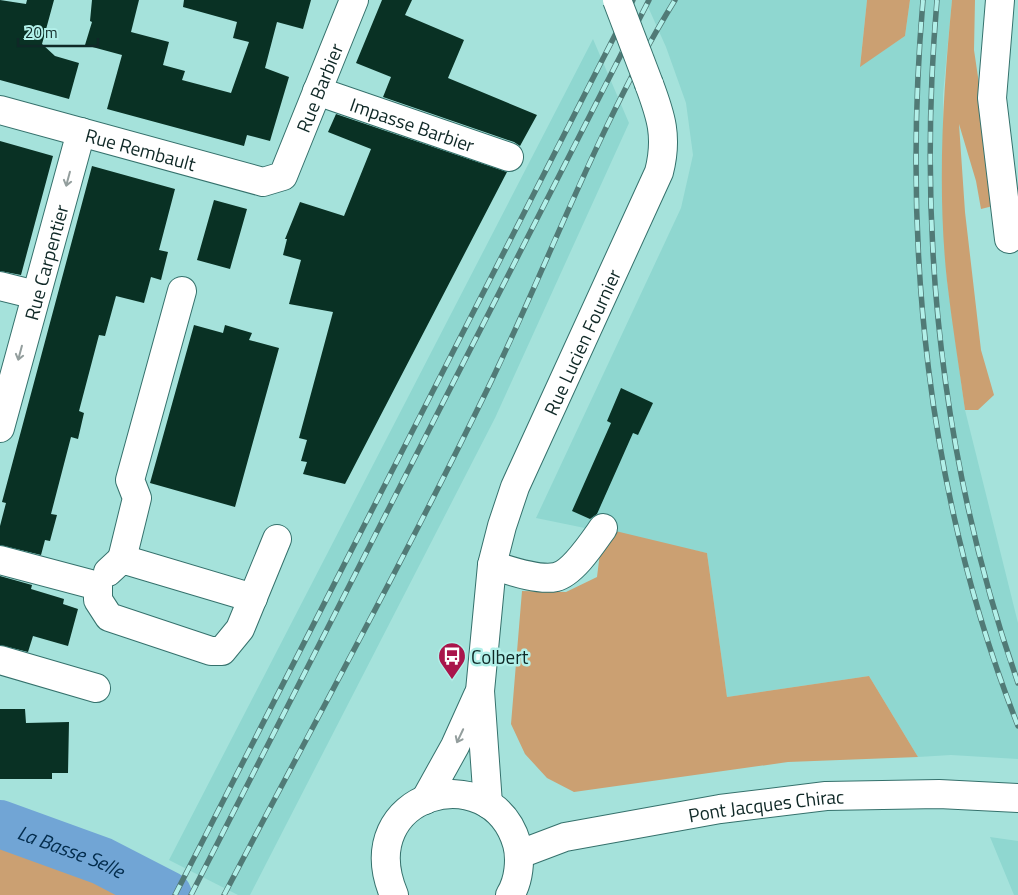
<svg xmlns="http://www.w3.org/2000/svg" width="1018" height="895" font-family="'Titillium Web',sans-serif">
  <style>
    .built { fill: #8fd7d0 }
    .green { fill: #cba072 }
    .water { fill: #71a5d5 }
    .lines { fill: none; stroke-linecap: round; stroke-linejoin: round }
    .river { stroke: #71a5d5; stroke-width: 48 }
    .building { fill: #093124 }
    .minor-casing { stroke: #35716c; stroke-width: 30 }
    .major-casing { stroke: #35716c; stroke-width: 30 }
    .minor { stroke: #fff; stroke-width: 28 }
    .major { stroke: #fff; stroke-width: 28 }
    .rail-casing { stroke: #517a76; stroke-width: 5.5 }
    .rail { stroke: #b2f0e9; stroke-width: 4; stroke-dasharray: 11; stroke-linecap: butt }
    .major-bridge-casing { stroke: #35716c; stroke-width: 30; stroke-linecap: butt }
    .major-bridge { stroke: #fff; stroke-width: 28 }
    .oneway { stroke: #939e9d }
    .labels { text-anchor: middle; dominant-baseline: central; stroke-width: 5; stroke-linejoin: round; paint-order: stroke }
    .street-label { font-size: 19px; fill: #0f2826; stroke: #b2f0e9 }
    .poi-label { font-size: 19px; fill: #0f2826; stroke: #b2f0e9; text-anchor: start }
    .water-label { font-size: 20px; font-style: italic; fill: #032c4c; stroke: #b2f0e9 }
  </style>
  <rect width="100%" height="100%" fill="#a5e2db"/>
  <!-- built -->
  <path class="built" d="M 645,0 L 867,0 L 860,66 L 905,36 L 910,0 L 952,0 L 943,94 L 943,202 L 947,280 L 965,410 L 1018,623 L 1018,759 L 951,755 L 918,757 L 869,676 L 727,697 L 707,553 L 536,518 L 681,208 L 693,155 L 686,103 L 666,47 Z
    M 593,39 L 629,123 L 495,418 L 250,895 L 238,895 L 169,860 Z
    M 990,837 L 1018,841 L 1018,895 L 1014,895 Z"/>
  <!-- green -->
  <path class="green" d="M 867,0 L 910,0 L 905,36 L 860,67 Z
    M 952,0 L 975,0 L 974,50 L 997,205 L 981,209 L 976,181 L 959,124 L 965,212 L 981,350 L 994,395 L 978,410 L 965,410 C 959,367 952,324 947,281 C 937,188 943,93 952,0 Z
    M 603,528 L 707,553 L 727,697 L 869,676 L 918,757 L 788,762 L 574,792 L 547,778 L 525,754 L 511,724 L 522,591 L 566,592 L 597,577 Z
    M 0,846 L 127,895 L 0,895 Z"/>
  <!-- water -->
  <path class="water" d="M 0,801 L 11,804 L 156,867 L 142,893 C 98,867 49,847 0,831 Z"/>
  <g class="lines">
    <!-- river -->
    <path class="river" id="s1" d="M 0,824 L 102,861 L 168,895"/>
  </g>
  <!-- building -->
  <path class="building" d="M 0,0 L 26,4 L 27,0 L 54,0 L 42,44 L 55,56 L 79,63 L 69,99 L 0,80 Z
    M 92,0 L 139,0 L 131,32 L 169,42 L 163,65 L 185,71 L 182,80 L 231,93 L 249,42 L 233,38 L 237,22 L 183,7 L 184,0 L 311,0 L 303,29 L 277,22 L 265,68 L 289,77 L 270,141 L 247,135 L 244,146 L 107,109 L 122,55 L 85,45 L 92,22 L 90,21 Z
    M 382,0 L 412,0 L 405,15 L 464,40 L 448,78 L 537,115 L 520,146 L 514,142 L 383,97 L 391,77 L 356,63 Z
    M 336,114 L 507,172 L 345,484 L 303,474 L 307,462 L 301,461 L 307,440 L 299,438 L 333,312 L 289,304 L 301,260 L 283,255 L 287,239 L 285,239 L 300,202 L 344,216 L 371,149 L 328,132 Z
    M 0,141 L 53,156 L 21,275 L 0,271 Z
    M 92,166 L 175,189 L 159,250 L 168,252 L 161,280 L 151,277 L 144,303 L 116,296 L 105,336 L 99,335 L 79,411 L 84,413 L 78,439 L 71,437 L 51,514 L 57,515 L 50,541 L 45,540 L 41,555 L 0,545 L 0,526 L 6,503 L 2,502 Z
    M 214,200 L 247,209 L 230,269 L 197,260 Z
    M 194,325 L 223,333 L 225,325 L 252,333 L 249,340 L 279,348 L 235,507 L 150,483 Z
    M 621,388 L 653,403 L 638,435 L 633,433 L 597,514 L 590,519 L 572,511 L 611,423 L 607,421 Z
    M 0,576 L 32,585 L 31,589 L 64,599 L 63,604 L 78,609 L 68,646 L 33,636 L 28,652 L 0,645 Z
    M 0,709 L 25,709 L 26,723 L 69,722 L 68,773 L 52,773 L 52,779 L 0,779 Z"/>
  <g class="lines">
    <!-- minor casing -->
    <g class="minor-casing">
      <g id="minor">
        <path d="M 1000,0 L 992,98 L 1009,239"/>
        <path id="s2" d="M 317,91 L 509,157"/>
        <path id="s3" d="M 0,110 L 263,182 L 283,176 L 354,0"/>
        <path d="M 0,286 L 36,295"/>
        <path id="s4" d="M 0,428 L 81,132"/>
        <path d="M 122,559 L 137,498 L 130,480 L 182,291"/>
        <path d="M 0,560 L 98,586 L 98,600 L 109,617 L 211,651 L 222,651 L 240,629 L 277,539"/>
        <path d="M 492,565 C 508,570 538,581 556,577 C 573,573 593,542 603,528"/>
        <path d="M 108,572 L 122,559 L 253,598"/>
        <path d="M 0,660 L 96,688"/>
      </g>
    </g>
    <!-- major casing -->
    <g class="major-casing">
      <g id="major">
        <path d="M 425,800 L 455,746 L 478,695"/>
        <path id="s5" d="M 488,804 L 480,691 L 492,565 L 502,526 L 515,487 L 659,172 C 668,137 661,116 649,84"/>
        <path id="s6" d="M 520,854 L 565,837 L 720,809 L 826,796 L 939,794 L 1018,798"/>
        <path d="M 394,895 C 351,793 491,755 517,844 C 521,859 519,881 510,895"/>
      </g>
    </g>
    <!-- minor -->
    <use href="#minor" class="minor"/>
    <!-- major -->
    <use href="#major" class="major"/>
    <!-- rail casing -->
    <g class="rail-casing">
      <path id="rail" d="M 923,0 C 902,246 927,495 1018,726
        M 937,0 C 917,232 941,463 1018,683
        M 175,895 L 633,0
        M 191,895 L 649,0
        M 224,895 C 312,727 404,560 487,390 C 550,260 599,123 675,0"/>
    </g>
    <!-- rail -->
    <use href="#rail" class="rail"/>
    <!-- major-bridge casing -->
    <g class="major-bridge-casing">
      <path id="major-bridge" d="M 617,0 L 649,84"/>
    </g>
    <!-- major-bridge -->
    <use href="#major-bridge" class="major-bridge"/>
  </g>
  <!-- one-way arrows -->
  <defs><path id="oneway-shaft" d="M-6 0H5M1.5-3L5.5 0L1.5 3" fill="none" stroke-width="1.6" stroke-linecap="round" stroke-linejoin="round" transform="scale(1.25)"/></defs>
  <g class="oneway">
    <use href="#oneway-shaft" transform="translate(68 179) rotate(105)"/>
    <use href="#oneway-shaft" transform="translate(20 353) rotate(105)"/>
    <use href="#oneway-shaft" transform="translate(460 736) rotate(115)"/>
  </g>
  <!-- icons -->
  <defs>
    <g id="bus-pin" transform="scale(1.4375)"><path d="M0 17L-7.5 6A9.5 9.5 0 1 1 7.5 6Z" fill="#a9154b" stroke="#b2f0e9"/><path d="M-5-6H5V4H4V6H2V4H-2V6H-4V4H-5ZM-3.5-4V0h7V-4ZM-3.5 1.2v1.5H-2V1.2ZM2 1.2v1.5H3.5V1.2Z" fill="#fff"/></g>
  </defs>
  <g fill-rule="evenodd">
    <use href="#bus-pin" x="452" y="656"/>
  </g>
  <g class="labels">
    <!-- street labels -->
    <g class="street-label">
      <text stroke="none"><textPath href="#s3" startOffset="389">Rue Barbier</textPath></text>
      <text stroke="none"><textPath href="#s2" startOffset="101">Impasse Barbier</textPath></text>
      <text stroke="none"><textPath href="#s3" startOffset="146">Rue Rembault</textPath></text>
      <text stroke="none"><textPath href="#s4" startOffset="172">Rue Carpentier</textPath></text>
      <text stroke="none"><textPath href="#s5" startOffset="481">Rue Lucien Fournier</textPath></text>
      <text stroke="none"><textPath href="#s6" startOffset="252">Pont Jacques Chirac</textPath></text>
    </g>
    <!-- poi labels -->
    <g class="poi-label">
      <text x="471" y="656">Colbert</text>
    </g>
    <!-- water labels -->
    <g class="water-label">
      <text stroke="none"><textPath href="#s1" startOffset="76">La Basse Selle</textPath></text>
    </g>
  </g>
  <!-- scale -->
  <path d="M18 38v8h80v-8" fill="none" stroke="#0f2826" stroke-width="2.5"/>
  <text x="25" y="38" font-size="15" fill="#0f2826" stroke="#b2f0e9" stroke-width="4" paint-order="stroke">20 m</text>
</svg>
